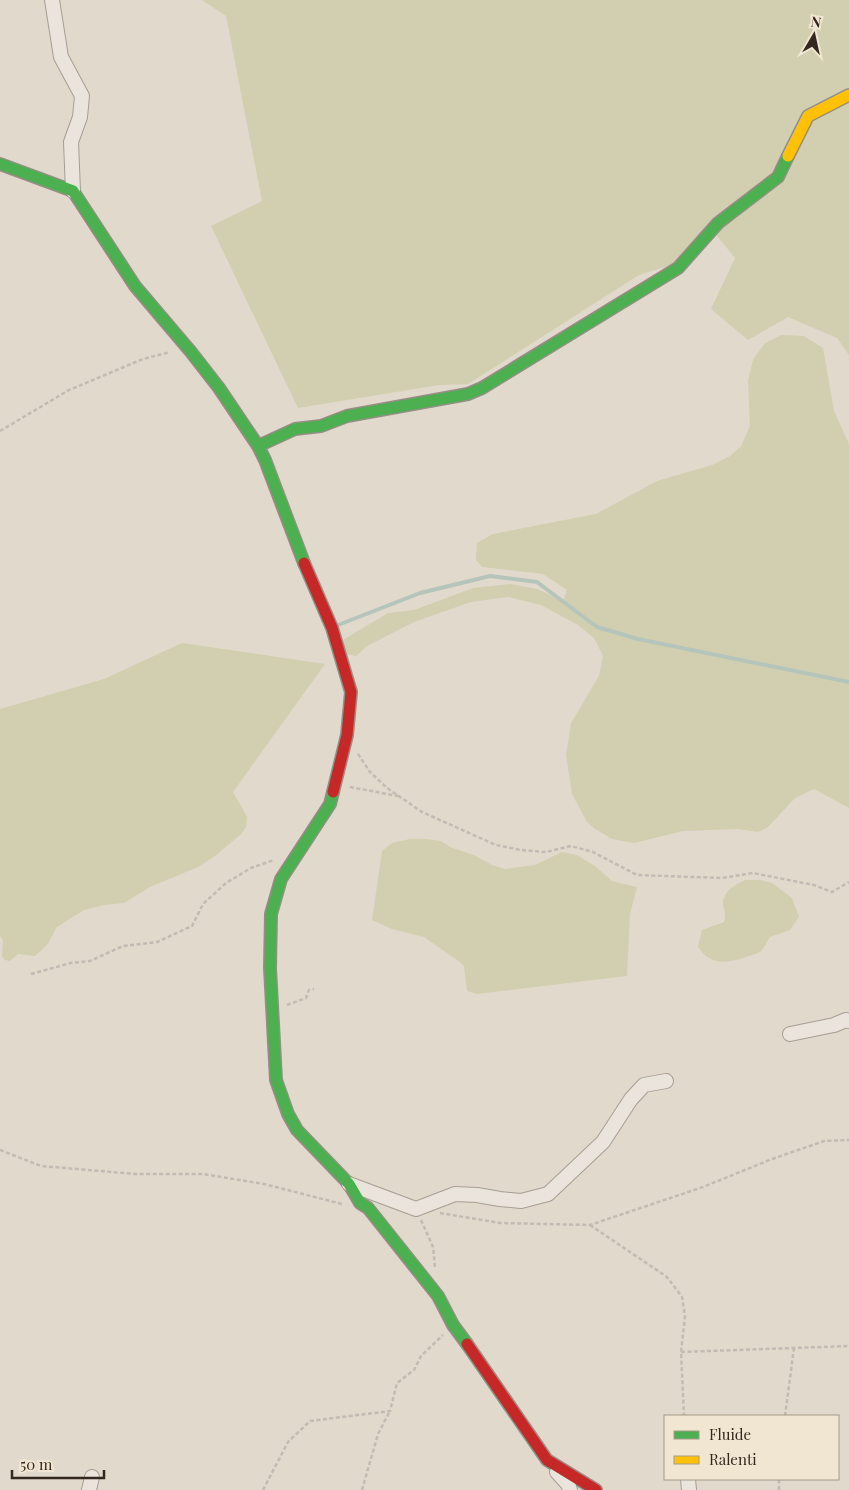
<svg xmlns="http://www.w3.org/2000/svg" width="849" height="1490" font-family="'Playfair Display',serif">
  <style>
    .green { fill: #d1cfaf }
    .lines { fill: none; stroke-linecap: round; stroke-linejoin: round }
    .stream { stroke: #b6c5bb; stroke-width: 4 }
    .street-casing { stroke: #a69e94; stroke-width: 16 }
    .fast-casing { stroke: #958e85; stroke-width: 14 }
    .slow-casing { stroke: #958e85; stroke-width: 14 }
    .jam-casing { stroke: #958e85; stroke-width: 14 }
    .path { stroke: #c2bbb3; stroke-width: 2.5; stroke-dasharray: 4 2.5; stroke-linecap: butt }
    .street { stroke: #eae4dc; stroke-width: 14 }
    .fast { stroke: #4caf50; stroke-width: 11 }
    .slow { stroke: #ffc107; stroke-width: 11 }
    .jam { stroke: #c62828; stroke-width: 11 }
  </style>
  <rect width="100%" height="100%" fill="#e1d9cb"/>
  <!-- green -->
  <path class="green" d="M 202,0 L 849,0 L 849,355 L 837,338 L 788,317 L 748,340 L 711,309 L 735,258 L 710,227 L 678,263 L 639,275 L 468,384 L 439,385 L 298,408 L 211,226 L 262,201 L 226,16 Z
    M 781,335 L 804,336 L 823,348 L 834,411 L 849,444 L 849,808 L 814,789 L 795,798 L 767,828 L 758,832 L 737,829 L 683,831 L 634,843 L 612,839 L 595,829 L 587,822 L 572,794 L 566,755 L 571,723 L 599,676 L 603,656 L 594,638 L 578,625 L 541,605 L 508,597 L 471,602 L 414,622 L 367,646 L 356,656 L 346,654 L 343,640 L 388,613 L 414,610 L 473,588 L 510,584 L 537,589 L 563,601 L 567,590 L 543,574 L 482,567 L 476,560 L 477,543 L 493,534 L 596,514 L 657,481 L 712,465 L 730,456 L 741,446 L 750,426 L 748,381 L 753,360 L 764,344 Z
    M 182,643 L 325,664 L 233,792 L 247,817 L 246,827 L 240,835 L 215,856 L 198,867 L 150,887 L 124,903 L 104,905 L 84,910 L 57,927 L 47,945 L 35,956 L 18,954 L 10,961 L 5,960 L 2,956 L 3,940 L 0,936 L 0,709 L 104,679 Z
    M 410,839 L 426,839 L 441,841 L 450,847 L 476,856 L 492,865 L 505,869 L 535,865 L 562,852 L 577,855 L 595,866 L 612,881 L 637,887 L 630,914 L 627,976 L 477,994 L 467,991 L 464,966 L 460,962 L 424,937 L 392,929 L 372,920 L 382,851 L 392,843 Z
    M 746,880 L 761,880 L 772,883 L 792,898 L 799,917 L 790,930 L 770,937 L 762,950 L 758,953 C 736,960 714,971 698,947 L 702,930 L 724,922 C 727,915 723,909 723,902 C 724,891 737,883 746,880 Z"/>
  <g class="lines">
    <!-- stream -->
    <path class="stream" d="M 338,625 L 420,593 L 490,576 L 537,582 L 597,627 L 638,639 L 849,682"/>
    <!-- street casing -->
    <g class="street-casing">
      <path id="street" d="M 52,0 L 61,57 L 82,96 L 80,117 L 71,142 L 73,191
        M 790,1034 L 834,1025 L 846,1020 L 849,1021
        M 349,1184 L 416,1209 L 455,1194 L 477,1195 L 500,1199 L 521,1201 L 548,1194 L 603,1142 L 631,1099 L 644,1085 L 666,1081
        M 557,1472 L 568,1484 L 570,1490
        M 688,1479 L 689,1490
        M 89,1490 L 92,1477"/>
    </g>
    <!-- fast casing -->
    <g class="fast-casing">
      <path id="fast" d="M 0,164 L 73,191 L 135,286 L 191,352 L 219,388 L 258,446 L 265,460 L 304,563
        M 258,446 L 295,429 L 321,426 L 347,416 L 468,394 L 482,388 L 678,268 L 718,223 L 778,177 L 788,156
        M 333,792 L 330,804 L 281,879 L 271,914 L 270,968 L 276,1080 L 288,1114 L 297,1130 L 349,1184 L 360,1203 L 368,1208 L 438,1296 L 453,1325 L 467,1344"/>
    </g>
    <!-- slow casing -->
    <g class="slow-casing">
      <path id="slow" d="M 788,156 L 808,116 L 849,95"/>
    </g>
    <!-- jam casing -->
    <g class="jam-casing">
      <path id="jam" d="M 304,563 L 332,628 L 351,692 L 347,735 L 333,792
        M 467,1344 L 547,1460 L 596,1490"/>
    </g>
    <!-- path -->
    <path class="path" d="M 0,431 L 69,390 L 143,359 L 170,352
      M 358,754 L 370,772 L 387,788 L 422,812 L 496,845 L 521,850 L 546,852 L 571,846 L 593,852 L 637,875 L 722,878 L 753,873 L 814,885 L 832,892 L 849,882
      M 350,787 L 398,796
      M 31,974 L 71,963 L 90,961 L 123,946 L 157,942 L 192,926 L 203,904 L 226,883 L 251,868 L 274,860
      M 287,1005 L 306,998 L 309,990 L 314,989
      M 0,1150 L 41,1166 L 136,1174 L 203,1174 L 264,1184 L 342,1204
      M 440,1213 L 500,1223 L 590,1225 L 703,1187 L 772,1159 L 824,1141 L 849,1140
      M 421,1220 L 433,1247 L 435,1267
      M 590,1225 L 667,1277 L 682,1297 L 685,1316 L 681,1352 L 684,1416
      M 681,1352 L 849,1346
      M 785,1416 L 794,1348
      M 263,1490 L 288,1442 L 310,1421 L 390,1411 L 397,1383 L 414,1370 L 421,1356 L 443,1335
      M 362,1490 L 378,1434 L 390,1411
      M 779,1490 L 779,1479"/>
    <!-- street -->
    <use href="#street" class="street"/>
    <!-- fast -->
    <use href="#fast" class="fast"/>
    <!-- slow -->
    <use href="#slow" class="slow"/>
    <!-- jam -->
    <use href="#jam" class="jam"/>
  </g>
  <!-- legend -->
  <rect x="664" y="1415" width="175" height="65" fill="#f1e6d1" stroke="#a59a89"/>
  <rect x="674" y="1431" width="25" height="8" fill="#4caf50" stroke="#a59a89"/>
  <text x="709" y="1440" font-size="15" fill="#33271e">Fluide</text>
  <rect x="674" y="1456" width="25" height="8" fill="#ffc107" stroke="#a59a89"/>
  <text x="709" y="1465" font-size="15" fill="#33271e">Ralenti</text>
  <!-- north arrow -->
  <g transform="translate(814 35) rotate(9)" stroke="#f1e6d1" stroke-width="4" paint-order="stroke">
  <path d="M0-4L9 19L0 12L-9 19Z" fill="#33271e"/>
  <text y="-8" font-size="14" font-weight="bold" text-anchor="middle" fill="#33271e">N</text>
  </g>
  <!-- scale -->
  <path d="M12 1470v8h92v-8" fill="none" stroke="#33271e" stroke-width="2.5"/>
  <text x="20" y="1470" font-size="15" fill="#33271e" stroke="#f1e6d1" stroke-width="4" paint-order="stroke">50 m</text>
</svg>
